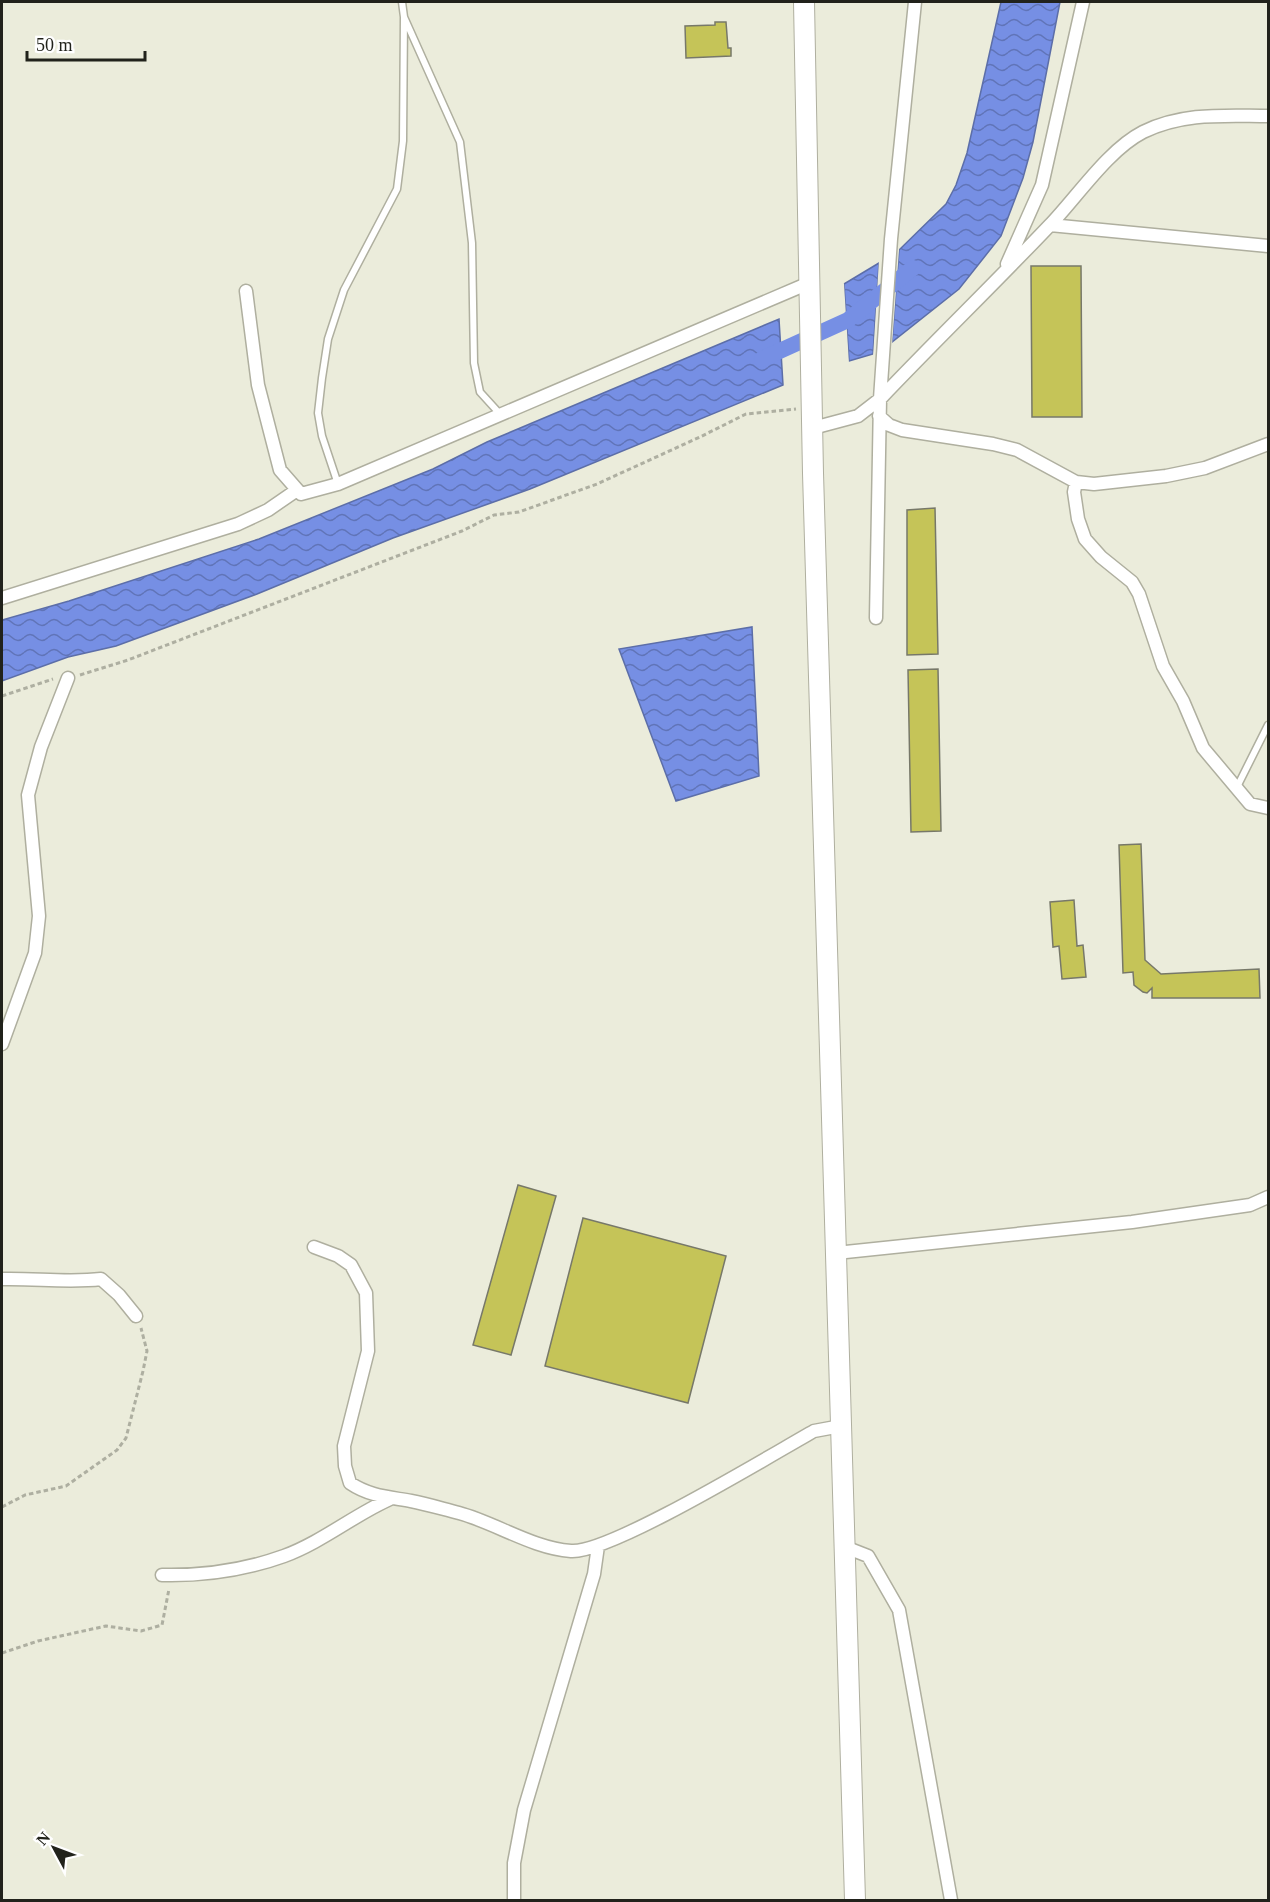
<svg xmlns="http://www.w3.org/2000/svg" width="1270" height="1902" font-family="'Times New Roman',serif">
  <style>
    .water { fill: url(#water-waves); stroke: #5c6ea8; stroke-width: 1.5 }
    .pier { fill: #ebecdb }
    .lines { fill: none; stroke-linecap: round; stroke-linejoin: round }
    .canal { stroke: #768fe4; stroke-width: 16 }
    .building { fill: #c5c458; stroke: #777869; stroke-width: 1.5 }
    .lane-casing { stroke: #afaf9f; stroke-width: 9 }
    .street-casing { stroke: #afaf9f; stroke-width: 15 }
    .primary-casing { stroke: #afaf9f; stroke-width: 22 }
    .path { stroke: #aeafa1; stroke-width: 3; stroke-dasharray: 4.5 3; stroke-linecap: butt }
    .lane { stroke: #fff; stroke-width: 6 }
    .street { stroke: #fff; stroke-width: 12 }
    .primary { stroke: #fff; stroke-width: 20 }
  </style>
  <defs>
    <pattern id="water-waves" width="16" height="10" patternUnits="userSpaceOnUse" patternTransform="scale(1.5)"><rect width="16" height="10" fill="#768fe4"/><path d="M0 5q4-4 8 0t8 0" fill="none" stroke="#6074b8"/></pattern>
  </defs>
  <rect width="100%" height="100%" fill="#ebecdb"/>
  <!-- water -->
  <path class="water" d="M 1001,2 L 1060,2 L 1033,142 L 1023,178 L 1001,236 L 959,289 L 892,342 L 899,250 L 946,204 L 956,185 L 967,153 Z
    M 879,263 L 873,354 L 849,361 L 844,284 Z
    M 779,319 L 783,385 L 530,489 L 393,538 L 257,594 L 116,646 L 68,657 L 2,681 L 2,620 L 69,601 L 259,539 L 433,469 L 487,442 Z
    M 752,627 L 759,776 L 676,801 L 619,649 Z"/>
  <!-- pier -->
  <path class="pier" d="M 899,245 L 899,250 L 892,345 L 889,342 L 896,248 Z
    M 879,260 L 882,263 L 876,354 L 873,357 Z
    M 843,281 L 844,284 L 849,364 L 846,362 L 841,284 Z"/>
  <g class="lines">
    <!-- canal -->
    <path class="canal" d="M 762,359 L 848,320 L 913,268"/>
  </g>
  <!-- building -->
  <path class="building" d="M 715,22 L 726,22 L 728,48 L 731,48 L 731,56 L 686,58 L 685,26 L 715,25 Z
    M 1031,266 L 1081,266 L 1082,417 L 1032,417 Z
    M 935,508 L 938,654 L 907,655 L 907,510 Z
    M 938,669 L 941,831 L 911,832 L 908,670 Z
    M 1141,844 L 1145,960 L 1161,974 L 1259,969 L 1260,998 L 1152,998 L 1152,988 L 1147,993 L 1143,992 L 1134,985 L 1133,972 L 1123,973 L 1119,845 Z
    M 1074,900 L 1077,946 L 1083,945 L 1086,977 L 1062,979 L 1059,946 L 1053,947 L 1050,902 Z
    M 518,1185 L 556,1196 L 511,1355 L 473,1345 Z
    M 583,1218 L 726,1256 L 688,1403 L 545,1366 Z"/>
  <g class="lines">
    <!-- lane casing -->
    <g class="lane-casing">
      <path id="lane" d="M 402,2 L 404,17 L 460,142 L 472,243 L 474,363 L 480,392 L 500,414
        M 338,484 L 322,436 L 318,413 L 322,378 L 328,339 L 344,290 L 397,189 L 403,141 L 404,17
        M 1236,789 L 1268,725"/>
    </g>
    <!-- street casing -->
    <g class="street-casing">
      <path id="street" d="M 1050,225 L 1268,246
        M 1007,264 L 1042,185 L 1083,2
        M 246,291 L 258,385 L 280,470 L 301,494 L 338,484 L 809,283
        M 879,416 L 889,425 L 902,430 L 993,444 L 1017,450 L 1076,482 L 1094,484 L 1166,476 L 1205,468 L 1268,444
        M 813,428 L 858,416 L 880,399 C 936,340 994,284 1050,225 C 1077,197 1108,150 1143,132 C 1184,112 1225,116 1268,116
        M 1076,482 L 1074,492 L 1078,519 L 1085,539 L 1101,557 L 1132,582 L 1139,594 L 1163,666 L 1183,701 L 1203,748 L 1250,804 L 1268,808
        M 2,598 L 238,524 L 268,510 L 297,490
        M 876,618 L 880,399 L 891,239 L 915,2
        M 2,1044 L 35,953 L 39,916 L 28,795 L 41,747 L 68,678
        M 314,1247 L 338,1256 L 351,1265 L 366,1293 L 368,1351 L 344,1446 L 345,1466 L 350,1483 C 369,1496 389,1497 411,1501 C 427,1504 443,1509 459,1513 C 496,1523 532,1548 571,1551 C 609,1554 771,1455 814,1431 L 841,1426
        M 836,1253 L 1132,1222 L 1250,1205 L 1268,1197
        M 2,1279 C 35,1278 68,1283 101,1279 L 119,1295 L 136,1316
        M 845,1547 L 868,1556 L 899,1610 L 951,1900
        M 162,1575 C 203,1576 245,1570 284,1556 C 322,1542 354,1515 390,1499
        M 514,1900 L 514,1863 L 524,1810 L 594,1574 L 598,1546"/>
    </g>
    <!-- primary casing -->
    <g class="primary-casing">
      <path id="primary" d="M 804,2 L 813,473 L 855,1900"/>
    </g>
    <!-- path -->
    <path class="path" d="M 80,675 L 128,660 L 462,531 L 494,515 L 519,512 L 597,484 L 700,437 L 746,414 L 796,409
      M 2,696 L 53,679
      M 2,1507 L 25,1495 L 66,1486 L 117,1450 L 126,1438 L 143,1371 L 147,1351 L 141,1328
      M 2,1653 L 38,1641 L 106,1626 L 141,1631 L 162,1625 L 169,1589"/>
    <!-- lane -->
    <use href="#lane" class="lane"/>
    <!-- street -->
    <use href="#street" class="street"/>
    <!-- primary -->
    <use href="#primary" class="primary"/>
  </g>
  <!-- border -->
  <rect width="1270" height="1902" fill="none" stroke="#21221b" stroke-width="6"/>
  <!-- north arrow -->
  <g transform="translate(54 1848) rotate(311)" stroke="#ffffff" stroke-width="4.5" paint-order="stroke">
  <path d="M0-4.5L10 22L0 15L-10 22Z" fill="#21221b"/>
  <text y="-9" font-size="16" font-weight="bold" text-anchor="middle" fill="#21221b">N</text>
  </g>
  <!-- scale -->
  <path d="M27 51v9h118v-9" fill="none" stroke="#21221b" stroke-width="3"/>
  <text x="36" y="51" font-size="18" fill="#21221b" stroke="#ffffff" stroke-width="4.5" paint-order="stroke">50 m</text>
</svg>
